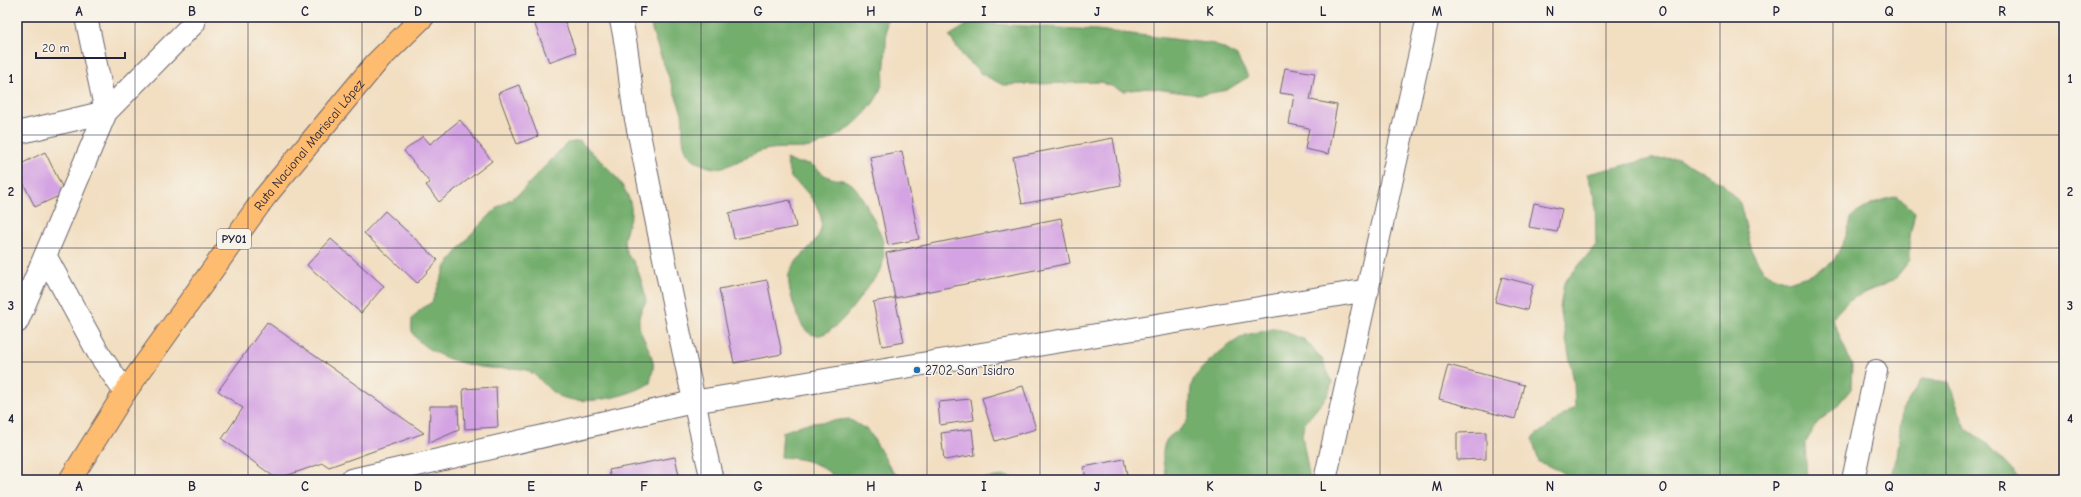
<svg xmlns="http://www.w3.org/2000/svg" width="2081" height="497" font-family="'Comic Neue',sans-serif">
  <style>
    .forest { fill: #73ae6d; stroke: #4a6854 }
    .building { fill: #d4a3e3 }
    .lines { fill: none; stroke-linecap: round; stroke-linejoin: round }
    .minor-casing { stroke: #6b646a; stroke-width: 24 }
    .trunk-casing { stroke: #6b646a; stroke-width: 24 }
    .minor { stroke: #fff; stroke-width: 22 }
    .trunk { stroke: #febc70; stroke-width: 22 }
    .grid { fill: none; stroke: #22223b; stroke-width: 1; stroke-opacity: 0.55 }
    .poi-dot { fill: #1f6fb2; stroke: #f7f3e8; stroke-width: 1.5 }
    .labels { text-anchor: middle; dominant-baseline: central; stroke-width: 3; stroke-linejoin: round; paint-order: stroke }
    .shield { fill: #f7f3e8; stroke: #62616f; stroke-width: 1 }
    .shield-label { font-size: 12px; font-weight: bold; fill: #22223b }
    .street-label { font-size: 13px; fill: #22223b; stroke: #f7f3e8 }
    .poi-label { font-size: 13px; fill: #22223b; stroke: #f7f3e8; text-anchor: start }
    .neatline { fill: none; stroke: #22223b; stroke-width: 1.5 }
    .grid-label { font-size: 13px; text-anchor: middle; font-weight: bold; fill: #22223b }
  </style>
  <rect width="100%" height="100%" fill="#f7f3e8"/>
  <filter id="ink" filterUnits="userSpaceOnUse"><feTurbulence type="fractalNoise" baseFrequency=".025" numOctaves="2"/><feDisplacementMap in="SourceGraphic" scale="8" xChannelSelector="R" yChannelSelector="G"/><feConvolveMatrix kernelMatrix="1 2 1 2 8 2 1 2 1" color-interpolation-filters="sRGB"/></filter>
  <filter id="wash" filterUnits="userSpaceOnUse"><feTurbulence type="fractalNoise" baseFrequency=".012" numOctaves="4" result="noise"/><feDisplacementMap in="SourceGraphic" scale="16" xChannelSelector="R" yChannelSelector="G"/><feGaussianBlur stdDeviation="0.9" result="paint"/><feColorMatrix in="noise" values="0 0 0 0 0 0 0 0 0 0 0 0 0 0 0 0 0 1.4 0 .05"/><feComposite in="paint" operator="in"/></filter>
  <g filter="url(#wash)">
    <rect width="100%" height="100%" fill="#f2dec1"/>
    <!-- forest -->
    <path class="forest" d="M 649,17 L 887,17 C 885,39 888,75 878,95 C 865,120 833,144 804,148 C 792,149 778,147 765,150 C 746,154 725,174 706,166 C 676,154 685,137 682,113 L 654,37 Z
      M 970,23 L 1097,30 L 1215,44 L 1237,56 L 1248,77 L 1227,90 L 1200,95 L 1148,88 L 1124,91 L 1100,82 L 1003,85 L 980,73 L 963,56 L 949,36 Z
      M 580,141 C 598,159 635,188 631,215 C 628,228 621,238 626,251 C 627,255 631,258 633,261 C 640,273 644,288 646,302 C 630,326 645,335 652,358 C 655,366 652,374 650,383 C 629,397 576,409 554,393 C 545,387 536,373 526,370 C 515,367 501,369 489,368 C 467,366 421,354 412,331 C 411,327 412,322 412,319 L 420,310 L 432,302 L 446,266 L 471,234 L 498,207 L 520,193 L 567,143 Z
      M 1678,158 L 1723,184 L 1740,203 L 1752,252 L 1764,272 L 1788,282 L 1811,275 L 1833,262 L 1845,239 L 1852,216 L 1873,203 L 1897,196 L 1915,212 L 1910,236 L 1910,260 L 1894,280 L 1849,300 L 1832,318 L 1852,365 L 1851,389 L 1836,407 L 1817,423 L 1805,444 L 1807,480 L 1569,480 L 1561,471 L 1539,462 L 1532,438 L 1575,407 L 1574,382 L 1560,308 L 1564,283 L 1596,245 L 1595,197 L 1587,174 L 1651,159 Z
      M 786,159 C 798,165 798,162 809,164 C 815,165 822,175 829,177 C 838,181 846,178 854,186 C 861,193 881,232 883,242 C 884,250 884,260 882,267 C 879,276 871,281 866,289 C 854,306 818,361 800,321 C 795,311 785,281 790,271 C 798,253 826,241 821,218 C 819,207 809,194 802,187 C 799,184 795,182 792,179 C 789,175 788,165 786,159 Z
      M 1276,328 L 1305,340 L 1322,359 L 1332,382 L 1328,395 L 1304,424 L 1302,435 L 1310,480 L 1167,480 C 1164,468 1159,449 1168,438 C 1174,432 1182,430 1186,422 C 1193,410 1188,396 1192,383 C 1197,368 1231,342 1246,335 C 1255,332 1266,331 1276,328 Z
      M 1922,379 L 1949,382 L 1965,428 L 1985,442 L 2021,480 L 1889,480 L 1897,457 L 1902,410 Z
      M 849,419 L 869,431 L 893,472 L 906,480 L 838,480 C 819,462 806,459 781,457 L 783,432 L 804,424 Z
      M 1004,476 L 1024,480 L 972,480 Z"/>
    <g id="blocks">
      <!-- building -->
      <path class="building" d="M 532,17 L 563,17 L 576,52 L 549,62 Z
        M 1285,68 L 1315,73 L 1310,100 L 1337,105 L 1328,154 L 1305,149 L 1309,128 L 1289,124 L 1294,95 L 1280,93 Z
        M 519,85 L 538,136 L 517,144 L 498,93 Z
        M 460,120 L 492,161 L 439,202 L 426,185 L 430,183 L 404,151 L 423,136 L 430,144 Z
        M 1113,138 L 1121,185 L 1022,204 L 1013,157 Z
        M 902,151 L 919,239 L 888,245 L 870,157 Z
        M 45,152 L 65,193 L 35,207 L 17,170 L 17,166 Z
        M 790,200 L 796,227 L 734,239 L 729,213 Z
        M 1534,203 L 1562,209 L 1557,232 L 1529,227 Z
        M 385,211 L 438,260 L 417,283 L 364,233 Z
        M 1061,218 L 1070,263 L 895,298 L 904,342 L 882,346 L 873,302 L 895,298 L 886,253 Z
        M 331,239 L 384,286 L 361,313 L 307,265 Z
        M 1502,277 L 1533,285 L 1527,310 L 1495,302 Z
        M 767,280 L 782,354 L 734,363 L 719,289 Z
        M 267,322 L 424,433 L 329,467 L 323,463 L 277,479 L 222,439 L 243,408 L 218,391 Z
        M 1448,365 L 1524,385 L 1515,419 L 1439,399 Z
        M 1023,386 L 1036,429 L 995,441 L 982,398 Z
        M 496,387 L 498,427 L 465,429 L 463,389 Z
        M 971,399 L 974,420 L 940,425 L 938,402 Z
        M 430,406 L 458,406 L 459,430 L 429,443 Z
        M 972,429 L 975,455 L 944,460 L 941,433 Z
        M 1486,432 L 1486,459 L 1457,460 L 1457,433 Z
        M 675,457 L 680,480 L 611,480 L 609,470 Z
        M 1124,459 L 1128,480 L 1086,480 L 1084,467 Z"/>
    </g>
  </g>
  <g filter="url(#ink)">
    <use href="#blocks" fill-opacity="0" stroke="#6b646a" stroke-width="1"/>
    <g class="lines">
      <!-- minor casing -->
      <g class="minor-casing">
        <path id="minor" d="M 620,17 C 630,52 629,89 637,124 C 661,243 684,362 712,480
          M 17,133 L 106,112 L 86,17
          M 46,257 L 99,354 L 125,392
          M 17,322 L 106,112 L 194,23
          M 351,480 L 693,402 L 1368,290
          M 1325,480 L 1428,17
          M 1853,480 L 1876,371"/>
      </g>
      <!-- trunk casing -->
      <g class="trunk-casing">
        <g id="trunk">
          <path id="s1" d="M 70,480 L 125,392 L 264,198 L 376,63 L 423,17"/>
        </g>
      </g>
      <!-- minor -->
      <use href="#minor" class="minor"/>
      <!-- trunk -->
      <use href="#trunk" class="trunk"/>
    </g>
  </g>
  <!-- grid -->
  <path class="grid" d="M 135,17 L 135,480M 248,17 L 248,480M 362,17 L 362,480M 475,17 L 475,480M 588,17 L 588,480M 701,17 L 701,480M 814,17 L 814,480M 927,17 L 927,480M 1040,17 L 1040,480M 1154,17 L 1154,480M 1267,17 L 1267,480M 1380,17 L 1380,480M 1493,17 L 1493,480M 1606,17 L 1606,480M 1720,17 L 1720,480M 1833,17 L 1833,480M 1946,17 L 1946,480M 17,135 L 2064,135M 17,248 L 2064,248M 17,362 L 2064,362"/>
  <!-- markers -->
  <circle class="poi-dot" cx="917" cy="370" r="4"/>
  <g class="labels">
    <!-- shield labels -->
    <rect class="shield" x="217" y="229" width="34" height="20" rx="3"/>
    <g class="shield-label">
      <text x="234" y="239">PY01</text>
    </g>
    <!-- street labels -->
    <g class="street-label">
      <text stroke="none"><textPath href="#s1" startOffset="412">Ruta Nacional Mariscal López</textPath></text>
    </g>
    <!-- poi labels -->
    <g class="poi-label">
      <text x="925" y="370">2702 San Isidro</text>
    </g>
  </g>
  <!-- margin -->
  <rect width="2081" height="497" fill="none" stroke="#f7f3e8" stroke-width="44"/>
  <!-- scale -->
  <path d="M36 52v6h89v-6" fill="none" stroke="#22223b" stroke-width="2"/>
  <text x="42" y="52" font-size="12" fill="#22223b" stroke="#f7f3e8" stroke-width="3" paint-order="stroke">20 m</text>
  <rect x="22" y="22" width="2037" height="453" class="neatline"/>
  <g class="grid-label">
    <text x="79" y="16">A</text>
    <text x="192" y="16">B</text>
    <text x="305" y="16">C</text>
    <text x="418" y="16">D</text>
    <text x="531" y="16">E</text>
    <text x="644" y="16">F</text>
    <text x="758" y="16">G</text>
    <text x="871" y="16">H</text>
    <text x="984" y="16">I</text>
    <text x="1097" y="16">J</text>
    <text x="1210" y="16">K</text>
    <text x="1323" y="16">L</text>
    <text x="1437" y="16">M</text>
    <text x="1550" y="16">N</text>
    <text x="1663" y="16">O</text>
    <text x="1776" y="16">P</text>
    <text x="1889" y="16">Q</text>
    <text x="2002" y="16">R</text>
    <text x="11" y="83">1</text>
    <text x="2070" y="83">1</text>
    <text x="11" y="196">2</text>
    <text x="2070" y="196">2</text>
    <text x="11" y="310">3</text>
    <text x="2070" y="310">3</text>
    <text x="11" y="423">4</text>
    <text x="2070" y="423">4</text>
    <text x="79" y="491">A</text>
    <text x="192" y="491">B</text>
    <text x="305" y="491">C</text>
    <text x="418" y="491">D</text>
    <text x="531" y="491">E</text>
    <text x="644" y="491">F</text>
    <text x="758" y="491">G</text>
    <text x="871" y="491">H</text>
    <text x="984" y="491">I</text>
    <text x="1097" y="491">J</text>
    <text x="1210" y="491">K</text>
    <text x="1323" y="491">L</text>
    <text x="1437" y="491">M</text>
    <text x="1550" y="491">N</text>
    <text x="1663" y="491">O</text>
    <text x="1776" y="491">P</text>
    <text x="1889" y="491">Q</text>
    <text x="2002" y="491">R</text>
  </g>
</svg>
